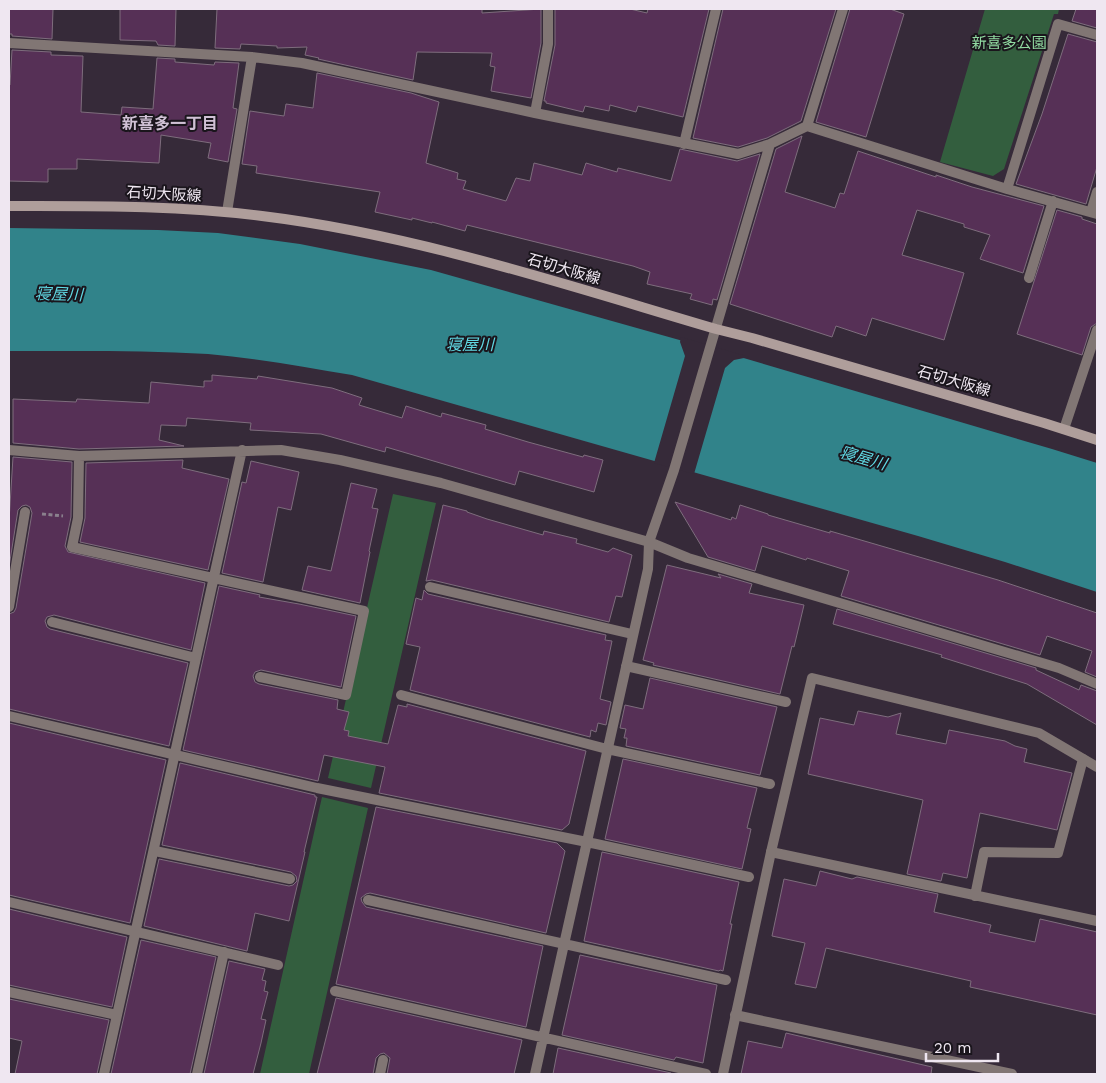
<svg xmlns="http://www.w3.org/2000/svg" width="1106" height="1083" font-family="'Work Sans','Noto Sans JP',sans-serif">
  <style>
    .green { fill: #335e3e }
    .water { fill: #31838a }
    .pier { fill: #362a39 }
    .building { fill: #563056; stroke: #7e6d7d }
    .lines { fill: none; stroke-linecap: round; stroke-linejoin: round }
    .path { stroke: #8a808d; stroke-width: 3; stroke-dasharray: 4 2.5; stroke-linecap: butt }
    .service { stroke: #817674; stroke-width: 10 }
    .minor { stroke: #817674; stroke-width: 10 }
    .secondary { stroke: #af9e9b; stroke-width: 10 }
    .labels { text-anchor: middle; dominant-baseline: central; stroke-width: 4; stroke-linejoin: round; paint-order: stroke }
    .park-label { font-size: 15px; fill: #91daa1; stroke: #1a151c }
    .street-label { font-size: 15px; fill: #efe7f1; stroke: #1a151c }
    .neighbourhood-label { font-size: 16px; font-weight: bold; fill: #d0c1d5; stroke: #1a151c }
    .water-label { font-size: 16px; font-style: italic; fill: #60d8e3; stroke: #1a151c }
  </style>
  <rect width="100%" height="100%" fill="#362a39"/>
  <!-- green -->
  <path class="green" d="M 985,9 L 1059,9 L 1058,14 L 1054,14 L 1004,169 L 993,176 L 940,162 Z
    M 393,494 L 436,503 L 371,788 L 328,778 Z
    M 322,797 L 368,808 L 309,1074 L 260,1074 Z"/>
  <!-- water -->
  <path class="water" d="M 9,228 L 158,230 L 218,233 L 300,244 L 431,270 L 747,359 L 1052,449 L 1097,463 L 1097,592 L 1005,562 L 918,536 L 352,375 C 304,367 256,358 208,354 C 142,350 75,351 9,351 Z"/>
  <!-- pier -->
  <path class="pier" d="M 681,337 L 749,357 L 734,360 L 725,368 L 694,474 L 654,463 L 685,356 L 680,342 Z"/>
  <!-- building -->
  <path class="building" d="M 9,9 L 53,9 L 52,39 L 12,36 L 12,34 L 9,34 Z
    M 120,9 L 176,9 L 175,46 L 158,45 L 156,41 L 120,40 Z
    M 217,9 L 482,9 L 482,13 L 541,9 L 541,43 L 531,98 L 491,91 L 495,67 L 490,66 L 492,53 L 417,52 L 413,80 L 318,59 L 319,58 L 305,55 L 307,47 L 277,48 L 277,46 L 241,44 L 240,49 L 215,48 Z
    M 555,9 L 630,9 L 647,13 L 648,9 L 709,9 L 683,117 L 638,106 L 636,112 L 610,105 L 609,111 L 585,106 L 583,112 L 546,103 L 546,101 L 544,101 L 555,45 Z
    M 723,9 L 836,9 L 801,121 L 767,138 L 738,147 L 693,138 Z
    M 850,9 L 890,9 L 904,14 L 866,137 L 816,122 Z
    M 1076,9 L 1097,9 L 1097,28 L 1072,21 Z
    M 1068,34 L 1097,42 L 1097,167 L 1086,204 L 1016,184 L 1042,114 Z
    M 12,50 L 51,52 L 51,55 L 83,56 L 81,112 L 121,115 L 122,107 L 153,109 L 157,58 L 175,59 L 175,62 L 214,65 L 215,62 L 239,63 L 233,108 L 237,109 L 228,162 L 208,158 L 211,143 L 161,135 L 159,163 L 77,159 L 77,169 L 48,169 L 48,182 L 9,181 L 9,85 L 10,85 Z
    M 317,73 L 411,93 L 439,102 L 426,163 L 458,173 L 457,179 L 466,181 L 463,189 L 506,201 L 516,178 L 530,181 L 534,163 L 582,175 L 586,163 L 617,172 L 618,168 L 671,181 L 680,149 L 737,161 L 760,154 L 717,300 L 713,299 L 712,305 L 690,299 L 692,294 L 647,284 L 650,272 L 633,266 L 467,225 L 465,231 L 432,222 L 432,223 L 412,218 L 412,220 L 375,212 L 380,192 L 256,173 L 257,166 L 242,164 L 250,111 L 284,116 L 286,104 L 313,108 Z
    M 802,136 L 785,192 L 835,208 L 840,193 L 844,194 L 858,151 L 936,177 L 936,175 L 972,187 L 1044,206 L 1023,273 L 980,259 L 990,235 L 964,227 L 964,224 L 917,210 L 902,255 L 964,273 L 944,340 L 872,318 L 866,336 L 836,326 L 832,337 L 730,304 L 776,149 Z
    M 1057,210 L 1082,217 L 1082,219 L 1097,224 L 1097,323 L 1091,327 L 1082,355 L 1017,334 Z
    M 212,375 L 257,379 L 258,376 L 332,388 L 362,398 L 359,405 L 402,418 L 406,406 L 441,417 L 442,413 L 486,425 L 485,429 L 528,442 L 583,457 L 584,455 L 603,460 L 594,492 L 519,471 L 515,485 L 386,447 L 385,452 L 321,434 L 250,430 L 251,423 L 187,418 L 186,426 L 161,425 L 159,440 L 184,446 L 79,449 L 13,443 L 13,399 L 76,402 L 77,399 L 149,403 L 151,382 L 204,387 L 204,381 L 212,381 Z
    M 13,457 L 72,462 L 71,517 L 65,546 L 68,552 L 205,583 L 191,650 L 54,615 L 47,617 L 45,621 L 47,627 L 50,629 L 188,663 L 169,746 L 9,709 L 9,614 L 14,612 L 16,608 L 32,513 L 30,507 L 26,505 L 22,506 L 18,510 L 9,567 L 9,521 Z
    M 183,460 L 182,468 L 229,479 L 208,570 L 80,542 L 85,518 L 86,463 Z
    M 251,461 L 299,472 L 291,510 L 278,507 L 263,582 L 222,573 L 242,482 L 246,483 Z
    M 351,483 L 377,489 L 372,508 L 378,509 L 369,551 L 370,552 L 360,603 L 302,590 L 308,566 L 331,571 Z
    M 675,502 L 731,520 L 732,517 L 736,519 L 740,505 L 768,514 L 768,515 L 830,533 L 830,531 L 998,580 L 1097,613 L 1097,677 L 1085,672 L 1092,651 L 1047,636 L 1040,655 L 841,596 L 849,571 L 807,558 L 806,560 L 762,546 L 755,571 L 708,557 Z
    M 443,505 L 467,511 L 467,512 L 487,519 L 543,535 L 544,531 L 577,539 L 576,543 L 608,552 L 613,548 L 632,555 L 622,597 L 616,596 L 609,622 L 432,580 L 426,581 Z
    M 667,565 L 721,578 L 718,574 L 752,584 L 749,593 L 804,605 L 794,647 L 792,646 L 780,694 L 653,665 L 654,663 L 643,660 Z
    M 219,586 L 260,595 L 259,597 L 299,604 L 356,616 L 341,687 L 261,670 L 255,672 L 253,676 L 255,682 L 259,684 L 338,700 L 337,709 L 349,712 L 344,730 L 349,731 L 348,736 L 388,744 L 398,705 L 407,707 L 407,704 L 586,751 L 569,824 L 562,830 L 379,793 L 385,767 L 324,755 L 318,781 L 183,750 Z
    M 424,590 L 428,594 L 606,635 L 605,640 L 612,641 L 600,699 L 611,702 L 606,725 L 598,723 L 596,732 L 591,730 L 590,737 L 410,690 L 420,647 L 406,644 L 416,598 L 422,600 Z
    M 837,609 L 1036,668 L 1036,670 L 1079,690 L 1081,685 L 1097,691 L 1097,725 L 1027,684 L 941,657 L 942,655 L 833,624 Z
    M 650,678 L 777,707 L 760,775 L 626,746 L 627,738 L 624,738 L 626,729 L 620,728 L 625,705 L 643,709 Z
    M 858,711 L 888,717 L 901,713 L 896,734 L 946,744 L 949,730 L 1005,741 L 1015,746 L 1027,749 L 1024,762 L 1072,773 L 1057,830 L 980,813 L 967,878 L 943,873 L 941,881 L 907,874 L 923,800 L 808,774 L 820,718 L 854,725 Z
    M 9,723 L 166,760 L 130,923 L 9,895 Z
    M 623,759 L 757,788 L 747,828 L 751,829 L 742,869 L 605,839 Z
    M 180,763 L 315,795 L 315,797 L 317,797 L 304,852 L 305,852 L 289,921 L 255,913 L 247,951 L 144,926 L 159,859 L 289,886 L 293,885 L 297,881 L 296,876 L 291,872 L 162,845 Z
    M 376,807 L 557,843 L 565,851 L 546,933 L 370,893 L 366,894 L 361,898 L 362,902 L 366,907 L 543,946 L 526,1027 L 336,984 Z
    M 602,852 L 739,882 L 730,924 L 732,924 L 723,971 L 720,970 L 719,971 L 584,941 Z
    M 820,871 L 852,879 L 857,877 L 938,894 L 934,912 L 991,925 L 989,932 L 1035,942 L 1040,919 L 1097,932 L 1097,1015 L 970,987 L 971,981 L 826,948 L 816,988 L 795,984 L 805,943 L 772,936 L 784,879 L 816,886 Z
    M 9,909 L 127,937 L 112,1007 L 9,985 Z
    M 141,940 L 216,957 L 190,1074 L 111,1074 Z
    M 580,955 L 717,985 L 703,1063 L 676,1057 L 674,1060 L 562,1035 Z
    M 229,961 L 265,969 L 262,980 L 266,981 L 264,991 L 268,992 L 261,1019 L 266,1020 L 261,1043 L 253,1074 L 204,1074 Z
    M 336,998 L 522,1040 L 514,1074 L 387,1074 L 390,1058 L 384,1053 L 380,1054 L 376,1058 L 373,1074 L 317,1074 Z
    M 9,999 L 109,1020 L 97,1074 L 15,1074 L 22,1041 L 9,1038 Z
    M 786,1033 L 932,1067 L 931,1074 L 741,1074 L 748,1041 L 782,1048 Z
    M 558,1048 L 671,1073 L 671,1074 L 553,1074 Z"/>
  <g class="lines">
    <!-- path -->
    <path class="path" d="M 42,514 L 63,516"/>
    <!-- service -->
    <path class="service" d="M 771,852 L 1097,921
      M 975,896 L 984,852 L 1058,853 L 1083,759
      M 735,1015 L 1012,1074"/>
    <!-- minor -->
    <path class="minor" d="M 9,43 L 252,57 L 302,63 L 535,113 L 738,154 L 770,144 L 807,126 L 1007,189 L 1097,214
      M 535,113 L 548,44 L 548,9
      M 807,126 L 843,9
      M 684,144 L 716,9
      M 1007,189 L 1058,24 L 1097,35
      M 227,212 L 252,57
      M 1091,212 L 1097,192
      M 1029,278 L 1053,201
      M 1064,429 L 1097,330
      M 9,450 L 79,456 L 281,450 L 340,460 L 441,483 L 649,542 L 688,558 L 1059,668 L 1097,684
      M 79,456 L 78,518 L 72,547 L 364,611 L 346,695 L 260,677
      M 430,587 L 632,634
      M 9,607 L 25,512
      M 52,622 L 196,658
      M 626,666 L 786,702
      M 401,695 L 607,749 L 770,784
      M 9,716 L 317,788 L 587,842 L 749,877
      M 155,851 L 290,879
      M 368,900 L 726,980
      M 9,902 L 278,965
      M 335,991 L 706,1074
      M 9,992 L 117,1015
      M 104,1074 L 242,450
      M 197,1074 L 224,952
      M 380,1074 L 383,1060
      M 535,1074 L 648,569 L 649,542 L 674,470 L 770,144
      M 723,1074 L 771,852 L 812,678 L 1039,733 L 1097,767"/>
    <!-- secondary -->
    <path class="secondary" d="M 9,206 C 93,206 178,205 262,216 C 417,235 566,285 716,329 L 752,338 L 1044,423 L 1097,440"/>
  </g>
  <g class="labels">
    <!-- park labels -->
    <g class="park-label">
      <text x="1009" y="43">新喜多公園</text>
    </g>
    <!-- street labels -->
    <g class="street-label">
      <text transform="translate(164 194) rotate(3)">石切大阪線</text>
      <text transform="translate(564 269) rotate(16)">石切大阪線</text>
      <text transform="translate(954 381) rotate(16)">石切大阪線</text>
    </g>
    <!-- neighbourhood labels -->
    <g class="neighbourhood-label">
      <text x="170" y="123">新喜多一丁目</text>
    </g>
    <!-- water labels -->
    <g class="water-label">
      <text transform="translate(59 294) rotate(2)">寝屋川</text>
      <text x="470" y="344">寝屋川</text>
      <text transform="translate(863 458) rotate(16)">寝屋川</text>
    </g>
  </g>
  <!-- border -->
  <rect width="1106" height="1083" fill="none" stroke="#efe7f1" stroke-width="20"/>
  <!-- scale -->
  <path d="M926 1053v8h72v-8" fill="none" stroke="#efe7f1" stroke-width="2.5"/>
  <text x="934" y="1053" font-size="15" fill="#efe7f1" stroke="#1a151c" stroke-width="4" paint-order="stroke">20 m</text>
</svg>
